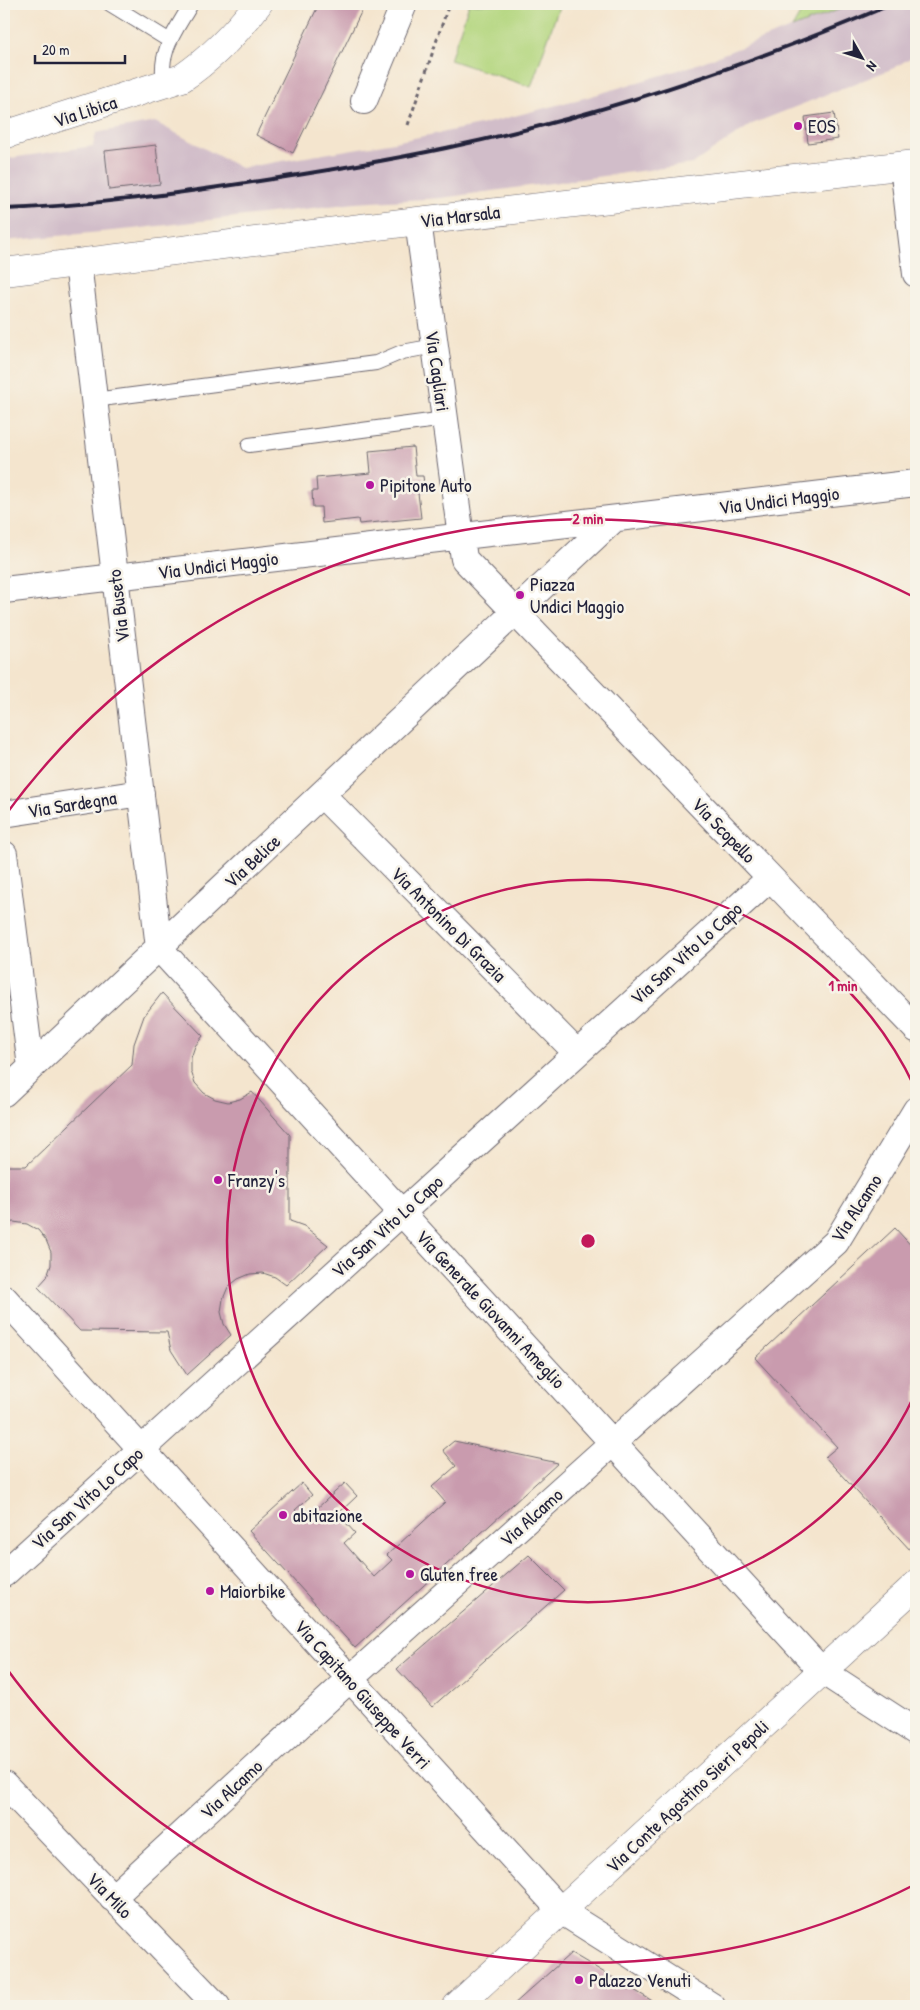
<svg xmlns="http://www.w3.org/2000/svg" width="920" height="2010" font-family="'Patrick Hand',sans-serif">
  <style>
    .industrial { fill: #d1bdc9 }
    .green { fill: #b3d67e; stroke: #6a7c5c }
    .building { fill: #c99bae }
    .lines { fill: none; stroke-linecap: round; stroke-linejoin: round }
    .lane-casing { stroke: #6c666e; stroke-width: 16 }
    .street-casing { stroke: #6c666e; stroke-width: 28 }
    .secondary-casing { stroke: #6c666e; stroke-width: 29 }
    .path { stroke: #6c666e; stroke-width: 3; stroke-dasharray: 4 4; stroke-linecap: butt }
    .lane { stroke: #fff; stroke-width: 14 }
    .street { stroke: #fff; stroke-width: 26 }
    .secondary { stroke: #fff; stroke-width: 28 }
    .rail { stroke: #22223b; stroke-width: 4 }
    .ring { fill: none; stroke: #c2185b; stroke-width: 2.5 }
    .poi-dot { fill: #b5179e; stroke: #f7f3e8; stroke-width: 2 }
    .labels { text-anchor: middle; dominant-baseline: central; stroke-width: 5; stroke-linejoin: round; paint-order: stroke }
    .street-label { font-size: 19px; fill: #22223b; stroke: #f7f3e8 }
    .poi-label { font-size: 19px; fill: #22223b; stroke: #f7f3e8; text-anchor: start }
    .centre { fill: #c2185b; stroke: #f7f3e8; stroke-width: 2.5 }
    .ring-label { font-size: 15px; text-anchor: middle; font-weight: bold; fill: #c2185b; stroke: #f7f3e8; stroke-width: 5; stroke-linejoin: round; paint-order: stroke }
  </style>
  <rect width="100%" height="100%" fill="#f7f3e8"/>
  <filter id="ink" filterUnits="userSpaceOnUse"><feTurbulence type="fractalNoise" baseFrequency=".02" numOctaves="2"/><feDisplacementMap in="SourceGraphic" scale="10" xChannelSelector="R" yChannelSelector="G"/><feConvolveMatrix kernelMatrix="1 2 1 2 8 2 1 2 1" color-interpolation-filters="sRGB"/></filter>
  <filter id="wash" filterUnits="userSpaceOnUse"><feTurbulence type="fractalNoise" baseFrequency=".0096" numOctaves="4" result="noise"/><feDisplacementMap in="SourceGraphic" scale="20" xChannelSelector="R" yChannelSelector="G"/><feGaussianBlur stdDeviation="1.12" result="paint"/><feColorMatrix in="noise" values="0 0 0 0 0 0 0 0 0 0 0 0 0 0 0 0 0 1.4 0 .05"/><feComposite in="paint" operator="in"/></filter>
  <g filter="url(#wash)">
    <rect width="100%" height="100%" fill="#f4e5ce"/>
    <!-- industrial -->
    <path class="industrial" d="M 853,4 L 916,4 L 916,54 L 894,68 L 752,124 L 692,164 L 441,198 L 355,203 L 133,229 L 4,241 L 4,159 L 93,146 L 96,133 L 155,122 L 241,168 L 389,143 L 480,125 L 588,97 L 692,66 Z"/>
    <!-- green -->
    <path class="green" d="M 469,4 L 560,4 L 531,87 L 450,60 Z
      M 806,4 L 853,4 L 792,28 Z"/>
    <g id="blocks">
      <!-- building -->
      <path class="building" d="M 319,4 L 365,4 L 293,153 L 256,135 Z
        M 834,113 L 838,139 L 808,143 L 805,117 Z
        M 156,145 L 160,184 L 109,190 L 105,151 Z
        M 413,447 L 416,476 L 423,476 L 425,492 L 418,493 L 421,518 L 359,524 L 358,519 L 322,523 L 321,507 L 313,507 L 312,491 L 317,491 L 316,478 L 371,473 L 369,451 Z
        M 162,993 L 203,1036 L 195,1046 L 191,1058 L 191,1071 L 195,1083 L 204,1093 L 215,1099 L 228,1102 L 240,1099 L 252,1092 L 290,1135 L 290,1221 L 304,1226 L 328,1245 L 286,1285 L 275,1277 L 263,1273 L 250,1274 L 238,1279 L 228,1287 L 223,1299 L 221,1312 L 224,1324 L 231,1335 L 187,1375 L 171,1350 L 167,1332 L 80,1331 L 38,1287 L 47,1277 L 51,1265 L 51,1252 L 46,1240 L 38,1230 L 27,1224 L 14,1222 L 4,1223 L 4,1166 L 26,1166 L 132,1065 L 134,1044 L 144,1016 Z
        M 895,1228 L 916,1251 L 916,1546 L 911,1551 L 825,1457 L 837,1447 L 755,1358 Z
        M 454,1441 L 558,1463 L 355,1648 L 249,1531 L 302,1483 L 312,1495 L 295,1510 L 304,1520 L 345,1483 L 357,1496 L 338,1514 L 355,1533 L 344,1543 L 374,1577 L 392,1560 L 387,1555 L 445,1502 L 432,1487 L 456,1466 L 443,1450 Z
        M 529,1555 L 564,1590 L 432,1707 L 397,1669 Z
        M 571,1953 L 661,2006 L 512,2006 Z"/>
    </g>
  </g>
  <g filter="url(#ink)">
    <use href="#blocks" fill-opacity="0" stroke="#6c666e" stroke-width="1"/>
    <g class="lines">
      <!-- lane casing -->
      <g class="lane-casing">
        <path id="lane" d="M 110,4 L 170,41
          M 165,85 C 156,54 177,29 191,4
          M 94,400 L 376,363 L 402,352 L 435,346
          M 249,445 L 445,419"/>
      </g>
      <!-- street casing -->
      <g class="street-casing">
        <path id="street" d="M 364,101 L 404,4
          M 903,166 L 916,274
          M 418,221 L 464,559 L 916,1029
          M 78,263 L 159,948 L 822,1671 L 916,1732
          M 4,590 L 916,483
          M 322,795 L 577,1053
          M 4,814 L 141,793
          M 4,854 L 31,1067
          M 4,1093 L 614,519
          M 4,1298 L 561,1911 L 712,2006
          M 4,1574 L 770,878
          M 4,1784 L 217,2006
          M 112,1898 L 350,1679 L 836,1242 L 916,1110"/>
      </g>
      <!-- secondary casing -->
      <g class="secondary-casing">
        <path id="secondary" d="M 4,135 L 182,78 C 213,57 236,33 258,4
          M 4,272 L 418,221 L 916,164
          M 457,2006 L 916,1585"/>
      </g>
      <!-- path -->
      <path class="path" d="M 408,125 L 449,4"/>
      <!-- lane -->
      <use href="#lane" class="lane"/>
      <!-- street -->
      <use href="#street" class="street"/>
      <!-- secondary -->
      <use href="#secondary" class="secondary"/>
      <!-- rail -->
      <path class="rail" d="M 4,209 C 85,206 166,195 246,183 C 313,173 380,162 446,148 C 599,116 749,65 892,4"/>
    </g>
  </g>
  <!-- distance rings -->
  <g class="ring">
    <path d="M915 1394A361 361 0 1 1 915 1088"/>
    <path d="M916 1884A722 722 0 0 1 4 1665M4 817A722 722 0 0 1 916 598"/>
  </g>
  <!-- markers -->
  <g class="poi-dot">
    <circle cx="798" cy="126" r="5"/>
    <circle cx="370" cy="485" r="5"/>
    <circle cx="520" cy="595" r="5"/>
    <circle cx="218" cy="1180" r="5"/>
    <circle cx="283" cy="1515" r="5"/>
    <circle cx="410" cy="1574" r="5"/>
    <circle cx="210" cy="1591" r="5"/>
    <circle cx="579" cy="1980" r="5"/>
  </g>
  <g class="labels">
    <!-- street labels -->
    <g class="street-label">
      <text transform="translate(85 111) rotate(-18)">Via Libica</text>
      <text transform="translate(460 216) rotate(-7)">Via Marsala</text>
      <text transform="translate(438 371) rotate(82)">Via Cagliari</text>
      <text transform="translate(779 500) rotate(-7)">Via Undici Maggio</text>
      <text transform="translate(218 565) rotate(-7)">Via Undici Maggio</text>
      <text transform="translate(118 606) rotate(-97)">Via Buseto</text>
      <text transform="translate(72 804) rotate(-9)">Via Sardegna</text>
      <text transform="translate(724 830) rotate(46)">Via Scopello</text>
      <text transform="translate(252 861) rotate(-43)">Via Belice</text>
      <text transform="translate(449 924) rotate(45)">Via Antonino Di Grazia</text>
      <text transform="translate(686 953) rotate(-42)">Via San Vito Lo Capo</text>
      <text transform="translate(856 1208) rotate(-57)">Via Alcamo</text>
      <text transform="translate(387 1226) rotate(-42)">Via San Vito Lo Capo</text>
      <text transform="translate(491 1309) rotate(47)">Via Generale Giovanni Ameglio</text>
      <text transform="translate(87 1498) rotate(-42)">Via San Vito Lo Capo</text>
      <text transform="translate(531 1517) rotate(-42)">Via Alcamo</text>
      <text transform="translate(363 1694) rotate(48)">Via Capitano Giuseppe Verri</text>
      <text transform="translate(231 1789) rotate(-43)">Via Alcamo</text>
      <text transform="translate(687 1796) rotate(-43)">Via Conte Agostino Sieri Pepoli</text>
      <text transform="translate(110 1895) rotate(46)">Via Milo</text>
    </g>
    <!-- poi labels -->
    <g class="poi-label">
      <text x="808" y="126">EOS</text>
      <text x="380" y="485">Pipitone Auto</text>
      <text x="530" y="584">Piazza<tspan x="530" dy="22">Undici Maggio</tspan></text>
      <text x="228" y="1180">Franzy's</text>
      <text x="293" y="1515">abitazione</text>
      <text x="420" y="1574">Gluten free</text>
      <text x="220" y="1591">Maiorbike</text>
      <text x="589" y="1980">Palazzo Venuti</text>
    </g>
  </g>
  <circle cx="588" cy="1241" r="8" class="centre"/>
  <g class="ring-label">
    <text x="588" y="524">2 min</text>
    <text x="843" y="991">1 min</text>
  </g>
  <!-- margin -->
  <rect width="920" height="2010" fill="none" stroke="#f7f3e8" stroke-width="20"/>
  <!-- north arrow -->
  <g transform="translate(862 58) rotate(129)" stroke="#f7f3e8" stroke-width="4" paint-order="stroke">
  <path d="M0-4L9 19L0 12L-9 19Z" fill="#22223b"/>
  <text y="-8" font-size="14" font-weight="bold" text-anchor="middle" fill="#22223b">N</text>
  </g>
  <!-- scale -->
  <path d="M35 55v8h90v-8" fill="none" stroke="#22223b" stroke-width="2.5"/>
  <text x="42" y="55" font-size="15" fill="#22223b" stroke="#f7f3e8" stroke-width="4" paint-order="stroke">20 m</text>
</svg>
